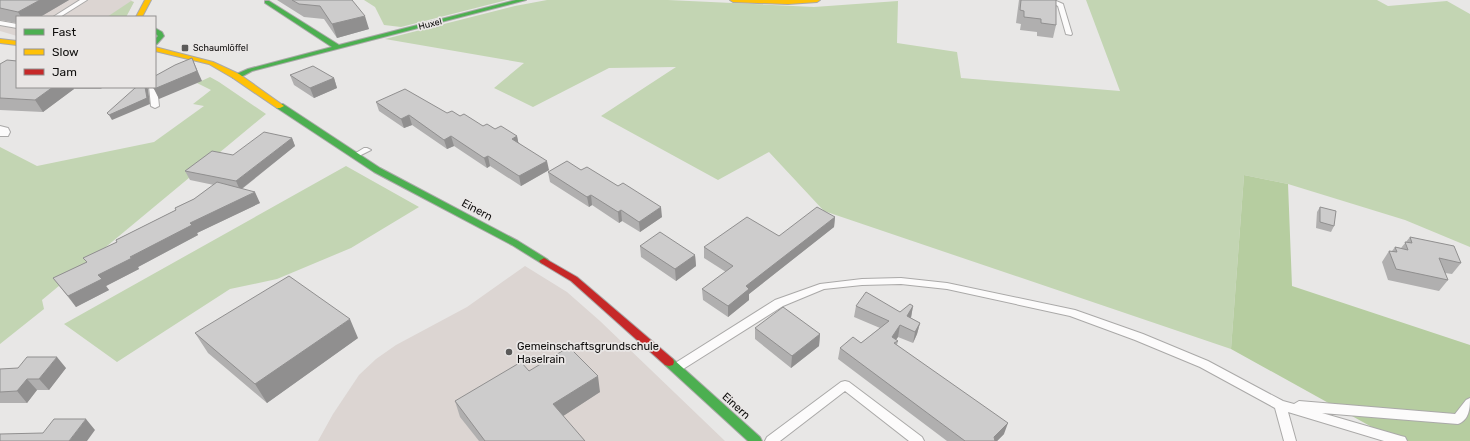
<svg xmlns="http://www.w3.org/2000/svg" width="1470" height="441" font-family="Rubik,sans-serif">
  <style>
    .built { fill: #dcd5d2 }
    .green { fill: #c3d5b3 }
    .forest { fill: #b6cda0 }
    .lines { fill: none; stroke-linecap: round; stroke-linejoin: round }
    .lane-casing { stroke: #aaa9a8; stroke-width: 2 }
    .street-casing { stroke: #aaa9a8; stroke-width: 2 }
    .fast-casing { stroke: #aaa9a8; stroke-width: 2 }
    .slow-casing { stroke: #aaa9a8; stroke-width: 2 }
    .jam-casing { stroke: #aaa9a8; stroke-width: 2 }
    .lane { fill: #fcfbfb; fill-rule: evenodd }
    .street { fill: #fcfbfb; fill-rule: evenodd }
    .fast { fill: #4caf50; fill-rule: evenodd }
    .slow { fill: #ffc107; fill-rule: evenodd }
    .jam { fill: #c62828; fill-rule: evenodd }
    .wall { fill: #b0afaf }
    .shaded-wall { fill: #908f8f }
    .building { fill: #cdcccc; stroke: #908f8f }
    .poi-dot { fill: #5b5a59; stroke: #e9e6e5; stroke-width: 1.5 }
    .labels { text-anchor: middle; dominant-baseline: central; stroke-width: 3.5; stroke-linejoin: round; paint-order: stroke }
    .far-street-label { font-size: 9px; fill: #0f0e0d; stroke: #e9e6e5 }
    .far-poi-label { font-size: 9px; fill: #0f0e0d; stroke: #e9e6e5; text-anchor: start }
    .street-label { font-size: 11px; fill: #0f0e0d; stroke: #e9e6e5 }
    .poi-label { font-size: 11px; fill: #0f0e0d; stroke: #e9e6e5; text-anchor: start }
  </style>
  <rect width="100%" height="100%" fill="#e8e7e6"/>
  <!-- built -->
  <path class="built" d="M 0,0 L 132,0 L 131,1 L 134,2 L 126,17 L 17,17 L 17,36 L 0,31 Z
    M 525,266 L 567,292 L 600,321 L 725,441 L 318,441 L 333,414 L 359,375 L 376,359 L 396,345 L 467,307 Z"/>
  <!-- green -->
  <path class="green" d="M 364,0 L 507,0 L 401,27 L 384,25 L 375,7 Z
    M 547,0 L 668,0 L 814,7 L 898,1 L 897,43 L 957,52 L 961,78 L 1120,91 L 1086,0 L 1377,0 L 1388,6 L 1447,1 L 1470,14 L 1470,247 L 1405,220 L 1288,184 L 1244,175 L 1231,349 L 824,211 L 769,152 L 718,180 L 601,116 L 676,67 L 609,68 L 533,107 L 494,88 L 524,63 L 385,39 L 515,6 Z
    M 131,1 L 134,2 L 126,17 L 107,17 Z
    M 210,77 L 219,82 L 266,114 L 42,300 L 44,309 L 0,344 L 0,147 L 37,166 L 154,142 L 204,106 L 193,104 L 211,90 L 197,83 Z
    M 346,166 L 419,207 L 351,248 L 277,279 L 230,289 L 117,362 L 64,324 Z"/>
  <!-- forest -->
  <path class="forest" d="M 1244,175 L 1288,184 L 1292,286 L 1470,345 L 1470,441 L 1397,441 L 1231,349 Z"/>
  <g class="lines">
    <!-- lane casing -->
    <g class="lane-casing">
      <path id="lane" d="M 80,0 L 87,0 L 60,17 L 53,17 Z
        M 1045,0 L 1054,0 L 1063,4 L 1072,34 L 1071,35 L 1066,34 L 1058,6 Z
        M 0,21 L 17,24 L 17,28 L 0,25 Z
        M 155,85 L 157,87 L 159,106 L 155,108 L 151,106 L 149,87 L 155,87 Z
        M 364,148 L 367,148 L 371,150 L 355,158 L 351,156 Z
        M 901,278 L 947,283 L 1075,310 L 1143,334 L 1208,361 L 1283,401 L 1294,404 L 1299,401 L 1455,414 L 1466,400 L 1470,398 C 1470,409 1469,420 1458,424 L 1322,413 L 1401,436 L 1405,437 L 1407,441 L 1384,441 L 1288,412 L 1296,441 L 1284,441 L 1275,408 L 1200,367 L 1135,340 L 1070,316 L 947,289 L 901,284 L 862,285 L 824,289 L 783,306 L 680,371 L 676,372 L 672,371 L 671,368 L 672,365 L 775,300 L 820,284 L 862,279 Z
        M 845,381 L 849,382 L 922,437 L 924,441 L 909,441 L 845,391 L 780,441 L 765,441 L 767,437 L 841,382 Z"/>
    </g>
    <!-- street casing -->
    <g class="street-casing">
      <path id="street" d="M 0,126 L 8,128 L 10,132 L 8,136 L 0,136 Z"/>
    </g>
    <!-- fast casing -->
    <g class="fast-casing">
      <path id="fast" d="M 516,0 L 526,0 L 252,71 L 239,78 L 233,78 L 232,76 L 248,69 L 332,47 L 265,3 L 265,1 L 269,1 L 339,45 Z
        M 155,28 L 162,32 L 164,36 L 157,44 L 155,45 L 155,39 L 158,36 L 155,33 Z
        M 277,104 L 283,104 L 380,168 L 518,241 L 547,259 L 549,261 L 544,264 L 541,263 L 512,245 L 374,172 L 277,108 Z
        M 669,358 L 673,359 L 760,437 L 762,441 L 748,441 L 665,365 L 664,362 L 665,359 Z"/>
    </g>
    <!-- slow casing -->
    <g class="slow-casing">
      <path id="slow" d="M 145,0 L 151,0 L 142,17 L 136,17 Z
        M 730,0 L 820,0 L 817,2 L 788,4 L 733,2 Z
        M 0,39 L 17,41 L 17,45 L 0,43 Z
        M 155,47 L 213,62 L 239,74 L 284,106 L 280,108 L 277,108 L 233,78 L 209,64 L 155,51 Z"/>
    </g>
    <!-- jam casing -->
    <g class="jam-casing">
      <path id="jam" d="M 544,258 L 577,277 L 673,359 L 674,362 L 673,365 L 669,366 L 665,365 L 571,281 L 541,263 L 539,261 Z"/>
    </g>
    <!-- lane -->
    <use href="#lane" class="lane"/>
    <!-- street -->
    <use href="#street" class="street"/>
    <!-- fast -->
    <use href="#fast" class="fast"/>
    <!-- slow -->
    <use href="#slow" class="slow"/>
    <!-- jam -->
    <use href="#jam" class="jam"/>
  </g>
  <!-- wall -->
  <path class="wall" d="M 0,0 L 69,0 L 40,17 L 17,17 L 17,23 L 0,20 Z
    M 277,0 L 352,0 L 369,29 L 337,38 L 324,19 L 304,17 Z
    M 1019,0 L 1056,0 L 1056,25 L 1053,38 L 1037,36 L 1037,32 L 1020,30 L 1021,24 L 1016,23 Z
    M 0,64 L 17,87 L 103,87 L 101,89 L 74,89 L 43,112 L 0,110 Z
    M 290,75 L 334,78 L 337,88 L 314,98 L 294,85 Z
    M 376,102 L 460,116 L 483,126 L 517,136 L 518,142 L 549,170 L 521,186 L 490,166 L 487,168 L 454,146 L 447,149 L 412,125 L 404,128 L 379,111 Z
    M 292,138 L 295,146 L 242,189 L 260,203 L 197,233 L 198,235 L 138,267 L 139,269 L 106,286 L 109,290 L 76,307 L 53,278 L 87,262 L 83,258 L 117,242 L 116,240 L 176,210 L 175,208 L 194,199 L 214,185 L 190,180 L 185,171 L 233,155 Z
    M 581,170 L 662,217 L 640,232 L 622,221 L 619,223 L 592,205 L 589,207 L 550,182 L 548,172 Z
    M 1320,207 L 1334,226 L 1331,232 L 1316,228 L 1317,212 Z
    M 835,217 L 834,227 L 749,294 L 749,300 L 728,317 L 703,300 L 702,289 L 726,272 L 704,258 L 704,247 L 779,236 Z
    M 1410,237 L 1461,263 L 1452,274 L 1445,273 L 1448,280 L 1439,291 L 1388,280 L 1382,262 L 1389,251 L 1392,251 L 1395,247 L 1401,248 Z
    M 640,246 L 695,255 L 696,266 L 676,281 L 641,257 Z
    M 856,306 L 900,312 L 913,306 L 911,318 L 920,323 L 917,334 L 913,343 L 898,337 L 896,340 L 898,341 L 897,345 L 1004,434 L 997,441 L 947,441 L 838,359 L 840,348 L 861,343 L 880,328 L 854,317 Z
    M 755,328 L 820,334 L 819,346 L 791,368 L 755,339 Z
    M 195,333 L 358,338 L 267,403 L 208,353 Z
    M 66,368 L 49,390 L 37,390 L 27,403 L 0,403 L 0,369 Z
    M 529,371 L 600,392 L 563,416 L 585,441 L 479,441 L 460,417 L 455,401 Z"/>
  <!-- shaded-wall -->
  <path class="shaded-wall" d="M 40,0 L 69,0 L 40,17 L 21,17 L 18,12 Z
    M 365,16 L 369,29 L 337,38 L 332,24 Z
    M 192,58 L 202,81 L 159,99 L 154,89 Z
    M 334,78 L 337,88 L 314,98 L 310,88 Z
    M 53,87 L 73,87 L 74,89 L 43,112 L 35,100 Z
    M 145,87 L 147,87 L 148,89 L 150,104 L 112,120 L 109,115 Z
    M 409,115 L 412,125 L 404,128 L 401,119 Z
    M 451,136 L 454,146 L 447,149 L 444,140 Z
    M 517,136 L 519,146 L 512,139 Z
    M 292,138 L 295,146 L 240,190 L 236,181 Z
    M 488,156 L 490,166 L 487,168 L 484,158 Z
    M 547,161 L 549,170 L 521,186 L 519,176 Z
    M 255,192 L 260,203 L 197,233 L 198,235 L 138,267 L 139,269 L 106,286 L 109,290 L 76,307 L 68,296 L 98,275 L 190,223 Z
    M 591,195 L 592,205 L 589,207 L 587,197 Z
    M 661,207 L 662,217 L 640,232 L 639,222 Z
    M 621,210 L 622,221 L 619,223 L 618,212 Z
    M 835,217 L 834,227 L 749,294 L 749,300 L 728,317 L 728,306 L 746,286 Z
    M 695,255 L 696,266 L 676,281 L 675,269 Z
    M 913,306 L 911,317 L 905,327 L 907,316 Z
    M 350,319 L 358,338 L 267,403 L 255,384 Z
    M 920,323 L 917,334 L 913,343 L 915,332 Z
    M 900,325 L 898,337 L 890,348 L 892,337 Z
    M 820,334 L 819,346 L 791,368 L 792,356 Z
    M 57,357 L 66,368 L 49,390 L 39,379 Z
    M 598,376 L 600,392 L 557,420 L 553,404 Z
    M 27,379 L 37,390 L 27,403 L 17,391 Z
    M 86,419 L 95,430 L 87,441 L 69,441 Z
    M 1008,423 L 1004,434 L 997,441 L 993,441 L 994,437 Z"/>
  <!-- building -->
  <path class="building" d="M 0,0 L 40,0 L 18,12 L 0,8 Z
    M 292,0 L 352,0 L 365,16 L 332,24 L 320,6 L 299,4 Z
    M 1021,0 L 1056,0 L 1056,25 L 1041,23 L 1041,19 L 1024,17 L 1024,11 L 1020,10 Z
    M 192,58 L 197,71 L 154,89 L 154,87 L 155,87 L 155,76 L 175,65 Z
    M 7,60 L 17,61 L 17,87 L 53,87 L 35,100 L 0,98 L 0,64 Z
    M 313,66 L 334,78 L 310,88 L 290,75 Z
    M 137,87 L 145,87 L 147,98 L 109,115 L 107,113 L 135,88 Z
    M 405,89 L 447,113 L 452,111 L 460,116 L 464,114 L 483,126 L 487,124 L 495,129 L 501,126 L 517,136 L 512,139 L 547,161 L 519,176 L 488,156 L 484,158 L 451,136 L 444,140 L 409,115 L 401,119 L 376,102 Z
    M 264,132 L 292,138 L 236,181 L 185,171 L 212,151 L 233,155 Z
    M 567,161 L 581,170 L 587,167 L 618,186 L 623,183 L 661,207 L 639,222 L 621,210 L 618,212 L 591,195 L 587,197 L 548,172 Z
    M 217,182 L 255,192 L 190,223 L 192,225 L 130,257 L 132,258 L 98,275 L 102,279 L 68,296 L 53,278 L 87,262 L 83,258 L 117,242 L 116,240 L 176,210 L 175,208 L 194,199 Z
    M 817,207 L 835,217 L 746,286 L 749,289 L 728,306 L 702,289 L 733,266 L 704,247 L 747,217 L 779,236 Z
    M 1320,207 L 1336,211 L 1334,226 L 1320,222 Z
    M 660,232 L 695,255 L 675,269 L 640,246 Z
    M 1410,237 L 1454,246 L 1461,263 L 1439,258 L 1448,280 L 1396,269 L 1389,251 L 1397,252 L 1395,247 L 1408,250 L 1405,242 L 1412,243 Z
    M 289,276 L 350,319 L 255,384 L 195,333 Z
    M 866,292 L 900,312 L 910,304 L 913,306 L 907,316 L 920,323 L 915,332 L 900,325 L 892,337 L 898,341 L 894,343 L 1008,423 L 994,437 L 995,441 L 965,441 L 840,348 L 853,337 L 861,343 L 889,321 L 856,306 Z
    M 783,307 L 820,334 L 792,356 L 755,328 Z
    M 569,347 L 598,376 L 553,404 L 585,441 L 485,441 L 455,401 L 521,362 L 529,371 Z
    M 27,357 L 57,357 L 39,379 L 27,379 L 17,391 L 0,392 L 0,369 L 18,368 Z
    M 54,419 L 86,419 L 69,441 L 0,441 L 0,434 L 43,433 Z"/>
  <!-- markers -->
  <g class="poi-dot">
    <rect x="181" y="44" width="8" height="8" rx="2"/>
    <circle cx="509" cy="352" r="4"/>
  </g>
  <g class="labels">
    <!-- far-street labels -->
    <g class="far-street-label">
      <text transform="translate(430 24) rotate(-14)">Huxel</text>
    </g>
    <!-- far-poi labels -->
    <g class="far-poi-label">
      <text x="193" y="48">Schaumlöffel</text>
    </g>
    <!-- street labels -->
    <g class="street-label">
      <text transform="translate(477 210) rotate(28)">Einern</text>
      <text transform="translate(736 406) rotate(42)">Einern</text>
    </g>
    <!-- poi labels -->
    <g class="poi-label">
      <text x="517" y="346">Gemeinschaftsgrundschule<tspan x="517" dy="13">Haselrain</tspan></text>
    </g>
  </g>
  <!-- legend -->
  <rect x="16" y="16" width="140" height="72" fill="#e9e6e5" stroke="#92908f"/>
  <rect x="24" y="29" width="20" height="6" fill="#4caf50" stroke="#92908f"/>
  <text x="52" y="36" font-size="12" fill="#0f0e0d">Fast</text>
  <rect x="24" y="49" width="20" height="6" fill="#ffc107" stroke="#92908f"/>
  <text x="52" y="56" font-size="12" fill="#0f0e0d">Slow</text>
  <rect x="24" y="69" width="20" height="6" fill="#c62828" stroke="#92908f"/>
  <text x="52" y="76" font-size="12" fill="#0f0e0d">Jam</text>
</svg>
